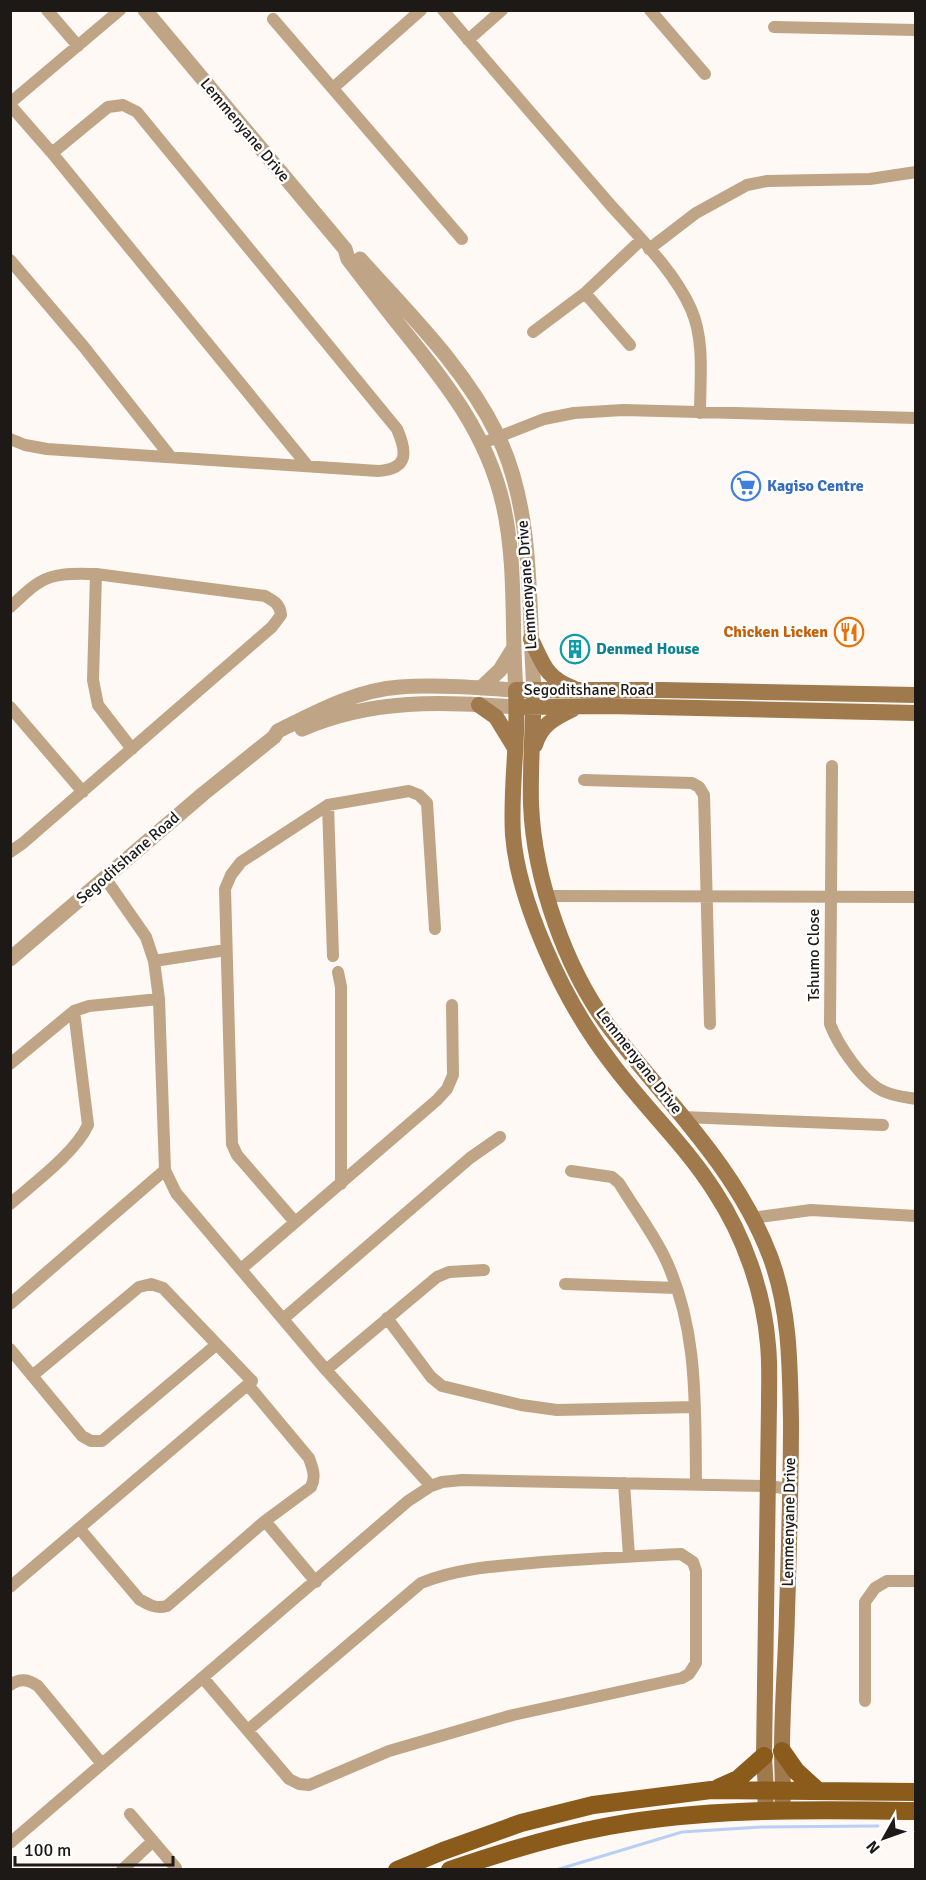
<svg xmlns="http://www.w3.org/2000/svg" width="926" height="1880" font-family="Signika,sans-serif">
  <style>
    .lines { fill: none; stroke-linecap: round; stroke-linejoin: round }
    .stream { stroke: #b9d0f4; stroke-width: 3 }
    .minor { stroke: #bfa486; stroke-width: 12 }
    .tertiary { stroke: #bfa486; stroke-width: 15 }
    .secondary { stroke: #a0794c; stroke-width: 16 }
    .primary { stroke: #8a5b1b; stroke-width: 18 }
    .labels { text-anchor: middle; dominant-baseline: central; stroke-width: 5; stroke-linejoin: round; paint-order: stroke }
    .street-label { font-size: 16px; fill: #1c1917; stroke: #fff }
    .shop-label { font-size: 16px; font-weight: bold; fill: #366cbe; stroke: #fff; text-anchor: start }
    .food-label { font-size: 16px; font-weight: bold; fill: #c56008; stroke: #fff; text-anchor: end }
    .culture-label { font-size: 16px; font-weight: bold; fill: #0d838f; stroke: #fff; text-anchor: start }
  </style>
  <rect width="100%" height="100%" fill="#fef9f5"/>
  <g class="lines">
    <!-- stream -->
    <path class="stream" d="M 556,1870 L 682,1832 L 761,1827 L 878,1826"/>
    <!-- minor -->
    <path class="minor" d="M 47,10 L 78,46
      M 443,10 C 497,74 552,137 607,201 C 635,233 674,270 691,309 C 705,340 700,380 700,413
      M 650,10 L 705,74
      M 273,19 L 462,239
      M 774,27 L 916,30
      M 468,40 L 502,10
      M 333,88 L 421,10
      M 10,103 L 120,10
      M 10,105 L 52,153 L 307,465
      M 649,249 L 696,213 L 747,185 L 767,181 L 870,179 L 916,172
      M 10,260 L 84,347 L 170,456
      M 585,293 L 630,345
      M 533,332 L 585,293 L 641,240
      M 10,439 L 25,445 L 47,449 L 378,471 C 409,469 407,452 397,429 L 137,112 L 123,105 L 108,107 L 52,153
      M 483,443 L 544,419 L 574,413 L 623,410 L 916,418
      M 96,574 L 93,680 L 98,705 L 132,749
      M 10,607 C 20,599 29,588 40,582 C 56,572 78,574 96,574 L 265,596 C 274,601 280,604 281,615 L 272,627 L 23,843 L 10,852
      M 10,707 L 83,792
      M 832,766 L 830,1024 C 838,1045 863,1082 883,1091 C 893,1096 904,1097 916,1099
      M 584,780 L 692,783 L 699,787 L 704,795 L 710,1024
      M 328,805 L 333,956
      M 105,878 L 146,937 L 154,961 L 159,999 L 165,1170 L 176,1193 L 326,1370 L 431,1486
      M 548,896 L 916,897
      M 154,961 L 226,950
      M 338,972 L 341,987 L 341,1184
      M 10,1064 L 74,1011 L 89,1006 L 159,999
      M 683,1117 L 883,1125
      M 571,1171 L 612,1177 L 619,1183 C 633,1206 650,1229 663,1254 C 699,1326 695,1407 696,1485
      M 10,1204 C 34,1183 75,1153 88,1125 L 74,1011
      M 752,1218 L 811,1210 L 916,1216
      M 295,1222 L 237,1155 L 232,1144 L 225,889 L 231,875 L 241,862 L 328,805 L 409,791 L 419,795 L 427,803 L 435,929
      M 241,1269 L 437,1100 L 447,1089 L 453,1075 L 452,1005
      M 565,1284 L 676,1288
      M 10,1304 L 165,1170
      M 387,1318 L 431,1377 L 442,1386 L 521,1405 L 557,1410 L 695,1407
      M 283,1319 L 470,1158 L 500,1137
      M 10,1349 L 82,1436 L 91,1441 L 102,1441 L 216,1345
      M 326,1370 L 437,1277 L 449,1272 L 484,1270
      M 624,1483 L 629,1556
      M 265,1521 L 316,1582
      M 79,1528 L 139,1599 C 149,1605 156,1609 167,1606 L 265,1521 L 311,1487 C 316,1477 313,1469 309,1458 L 248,1385
      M 10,1587 L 252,1381 L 163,1288 L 151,1284 L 139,1287 L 32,1376
      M 203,1678 L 289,1779 L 299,1784 L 309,1785 L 389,1751 L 513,1715 L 682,1678 L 689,1674 L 696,1663 L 696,1571 L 693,1562 L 681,1554 C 635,1556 589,1559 543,1562 C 501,1566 460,1567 421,1583 L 248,1730
      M 10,1685 C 20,1678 28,1679 38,1686 L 102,1764
      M 865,1701 L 865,1602 L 875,1588 L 887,1581 L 916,1581
      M 130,1814 L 176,1868
      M 10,1843 L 408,1501 L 431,1486 L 442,1482 L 462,1480 L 767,1486 L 792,1489
      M 122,1870 L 153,1841"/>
    <!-- tertiary -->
    <path class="tertiary" d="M 360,259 C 409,314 464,367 497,434 C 535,511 528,607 534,690
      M 481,688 L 500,670 L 513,649
      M 302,729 C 374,698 441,702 517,707
      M 10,959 L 203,794 L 274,737 L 278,731 C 316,712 356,690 400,687 C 438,684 478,688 516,690 C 511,628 517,565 503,504 C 486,430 442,378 396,321 C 380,301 364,280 348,259 L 345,249 L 145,10"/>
    <!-- secondary -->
    <path class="secondary" d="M 531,639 C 543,664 546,678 573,688
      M 534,690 C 533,728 530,766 531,804 C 534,879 566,972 613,1032 C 669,1104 737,1169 770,1256 C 790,1309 790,1366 791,1422 C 791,1486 789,1549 787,1613 C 786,1659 782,1705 782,1751 C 782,1771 784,1791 782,1811
      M 479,705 L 496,717 L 515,748
      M 523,707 L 607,706 L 916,713
      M 535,745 C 541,724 555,718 573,709
      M 765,1812 L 766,1791 L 764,1756 L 769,1404 C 769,1384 770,1364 768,1345 C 764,1293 744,1236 715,1192 C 686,1146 646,1109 613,1065 C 585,1029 563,990 545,948 C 530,913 516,874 513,835 C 510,787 519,739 516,690 L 661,690 L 916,695"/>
    <!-- primary -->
    <path class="primary" d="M 782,1751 L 796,1771 L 818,1791
      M 718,1788 L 738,1779 L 764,1756
      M 397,1870 L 443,1851 L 521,1823 L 593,1805 L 711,1790 L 916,1792
      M 450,1870 C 502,1852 555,1836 609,1826 C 709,1807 814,1810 916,1811"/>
  </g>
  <!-- icons -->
  <defs>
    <g id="supermarket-ring" transform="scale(1.5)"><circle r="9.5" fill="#fff" stroke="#3f7fe0" stroke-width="1.5"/><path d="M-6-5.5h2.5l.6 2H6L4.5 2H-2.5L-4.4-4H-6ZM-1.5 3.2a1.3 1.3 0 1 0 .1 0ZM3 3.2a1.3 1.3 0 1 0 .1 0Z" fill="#3f7fe0"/></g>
    <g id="restaurant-ring" transform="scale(1.5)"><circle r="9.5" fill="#fff" stroke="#e8710a" stroke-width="1.5"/><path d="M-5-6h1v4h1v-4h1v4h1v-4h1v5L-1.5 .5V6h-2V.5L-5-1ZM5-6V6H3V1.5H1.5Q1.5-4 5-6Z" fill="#e8710a"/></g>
    <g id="building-ring" transform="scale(1.5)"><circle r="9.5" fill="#fff" stroke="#0f9aa8" stroke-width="1.5"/><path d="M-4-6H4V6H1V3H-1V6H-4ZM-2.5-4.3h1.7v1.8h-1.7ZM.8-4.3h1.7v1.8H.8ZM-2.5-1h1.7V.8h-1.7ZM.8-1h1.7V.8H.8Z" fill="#0f9aa8"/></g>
  </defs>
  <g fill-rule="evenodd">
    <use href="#supermarket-ring" x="746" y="486"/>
    <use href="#restaurant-ring" x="849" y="632"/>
    <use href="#building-ring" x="575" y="649"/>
  </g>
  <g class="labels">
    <!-- street labels -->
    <g class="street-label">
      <text transform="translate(245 130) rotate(50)">Lemmenyane Drive</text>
      <text transform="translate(527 585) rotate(-94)">Lemmenyane Drive</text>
      <text x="589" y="690">Segoditshane Road</text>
      <text transform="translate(128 858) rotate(-41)">Segoditshane Road</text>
      <text transform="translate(814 955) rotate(-90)">Tshumo Close</text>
      <text transform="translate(639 1061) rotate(52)">Lemmenyane Drive</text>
      <text transform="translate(789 1522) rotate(-89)">Lemmenyane Drive</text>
    </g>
    <!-- shop labels -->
    <g class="shop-label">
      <text x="767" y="486">Kagiso Centre</text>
    </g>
    <!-- food labels -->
    <g class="food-label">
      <text x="828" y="632">Chicken Licken</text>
    </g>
    <!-- culture labels -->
    <g class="culture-label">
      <text x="596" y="649">Denmed House</text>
    </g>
  </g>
  <!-- border -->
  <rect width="926" height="1880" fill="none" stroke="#1c1917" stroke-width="24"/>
  <!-- north arrow -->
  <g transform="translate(884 1838) rotate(230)" stroke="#ffffff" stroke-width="4.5" paint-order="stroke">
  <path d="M0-4.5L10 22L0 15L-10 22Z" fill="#1c1917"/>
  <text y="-9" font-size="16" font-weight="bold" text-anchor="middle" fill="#1c1917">N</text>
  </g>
  <!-- scale -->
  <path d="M15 1856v9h158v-9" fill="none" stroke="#1c1917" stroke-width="3"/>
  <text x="24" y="1856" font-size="18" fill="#1c1917" stroke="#ffffff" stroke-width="4.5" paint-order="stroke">100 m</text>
</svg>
